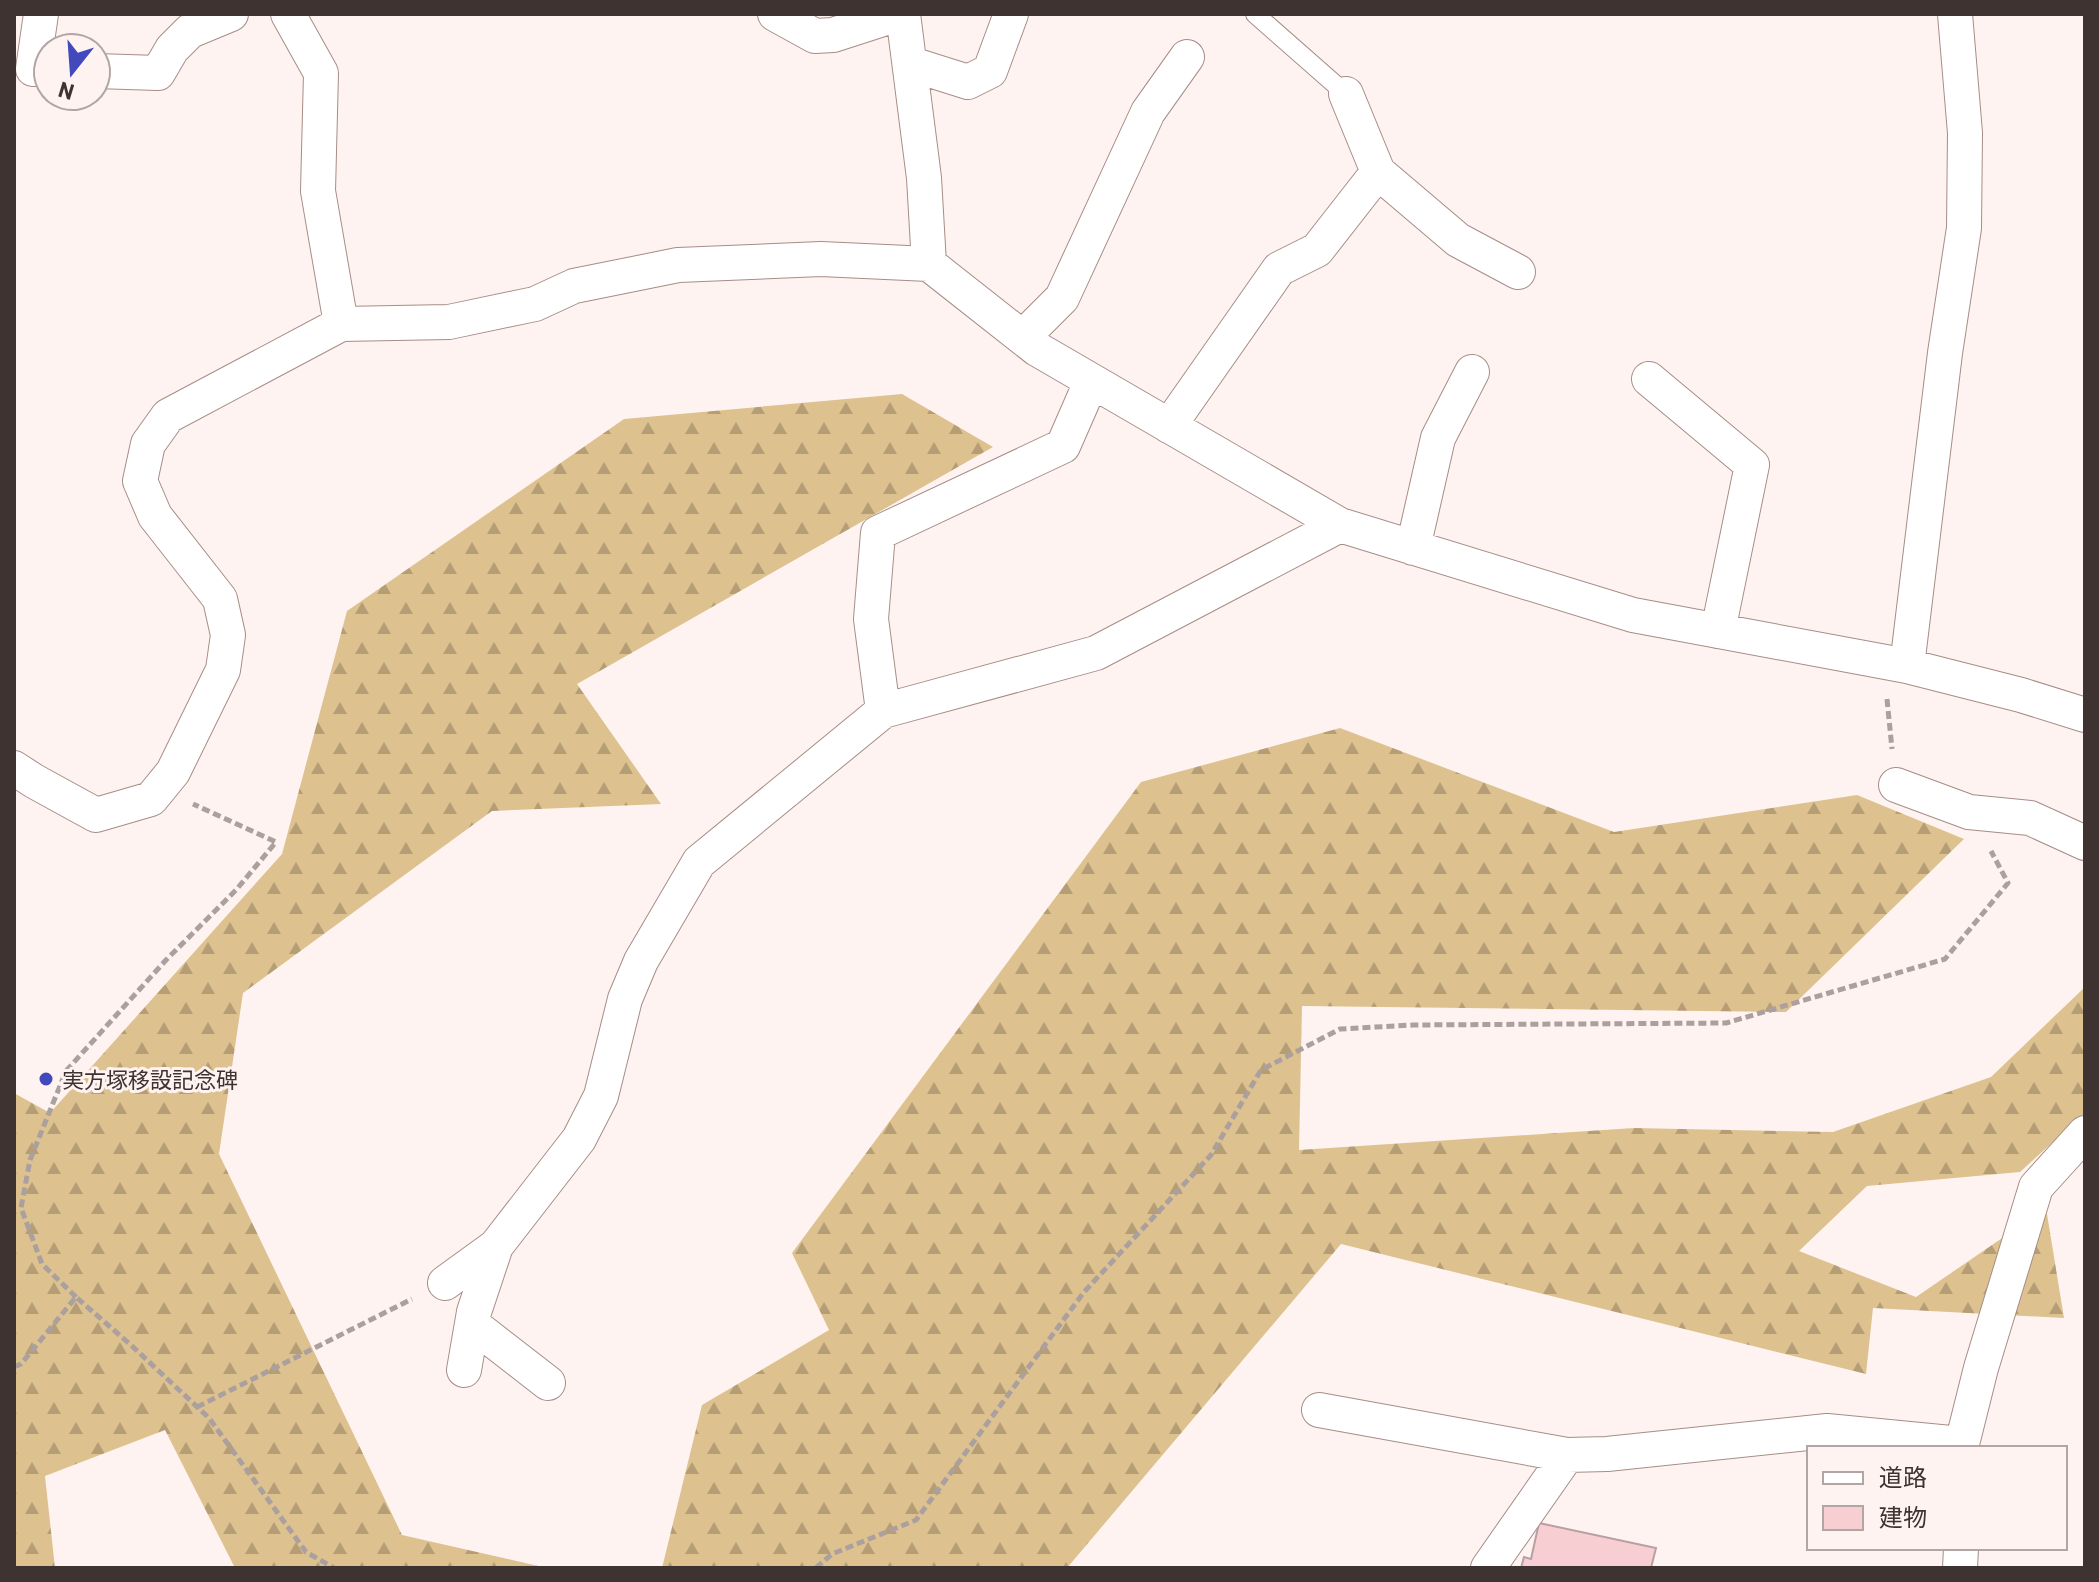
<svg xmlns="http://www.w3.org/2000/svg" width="2099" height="1582" font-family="Barlow,'Noto Sans JP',sans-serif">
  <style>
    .forest { fill: url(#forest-firs) }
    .building { fill: #f7cfd3; stroke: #ba9fa2; stroke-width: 2 }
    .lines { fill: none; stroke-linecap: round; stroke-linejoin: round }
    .service-casing { stroke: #a68d87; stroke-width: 20 }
    .minor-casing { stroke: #a68d87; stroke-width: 36 }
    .path { stroke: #aba09e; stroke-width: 5; stroke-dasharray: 8 4; stroke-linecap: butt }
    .service { stroke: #fff; stroke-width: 18 }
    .minor { stroke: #fff; stroke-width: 34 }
    .poi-dot { fill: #4249bd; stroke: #fef3f0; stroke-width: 3 }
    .labels { text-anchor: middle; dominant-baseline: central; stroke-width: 6; stroke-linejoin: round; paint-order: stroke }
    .poi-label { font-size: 22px; fill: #3e3331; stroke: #fef3f0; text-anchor: start }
  </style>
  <defs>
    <pattern id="forest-firs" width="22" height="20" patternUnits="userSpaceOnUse" patternTransform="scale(2)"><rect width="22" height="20" fill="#ddc290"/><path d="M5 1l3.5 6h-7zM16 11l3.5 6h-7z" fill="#b59e76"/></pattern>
  </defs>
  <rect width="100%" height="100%" fill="#fef3f0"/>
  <!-- forest -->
  <path class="forest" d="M 902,394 L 993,447 L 577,684 L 661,804 L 492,811 L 243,993 L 219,1154 L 402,1535 L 547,1568 L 235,1568 L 165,1430 L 45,1476 L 55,1568 L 14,1568 L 14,1093 L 50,1113 L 282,854 L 347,611 L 624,419 Z
    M 1340,728 L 1614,832 L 1857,795 L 1964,839 L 1786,1012 L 1302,1006 L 1299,1150 L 1634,1128 L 1833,1132 L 1991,1077 L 2085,987 L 2085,1113 L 2020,1172 L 1867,1186 L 1799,1251 L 1916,1297 L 2046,1208 L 2064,1318 L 1873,1308 L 1866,1374 L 1341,1244 L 1067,1568 L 662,1568 L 702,1405 L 829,1330 L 792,1253 L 1141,782 Z"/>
  <!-- building -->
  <path class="building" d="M 1539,1523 L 1656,1548 L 1651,1568 L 1521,1568 L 1524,1557 L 1531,1559 Z"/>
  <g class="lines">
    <!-- service casing -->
    <g class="service-casing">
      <path id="service" d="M 1255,14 L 1346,94"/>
    </g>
    <!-- minor casing -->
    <g class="minor-casing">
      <path id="minor" d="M 41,14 L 33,69 L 48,69
        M 288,14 L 321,73 L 318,191 L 341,324
        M 775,14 L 815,36 L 833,35 L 898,14
        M 903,14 L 924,178 L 929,264
        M 911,64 L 968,82 L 990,71 L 1011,14
        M 96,71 L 158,73 L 172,49 L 190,31 L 231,14
        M 1346,94 L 1378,172 L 1458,240 L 1518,272
        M 1023,337 L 1062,298 L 1148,112 L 1187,57
        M 1649,379 L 1752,465 L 1718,631
        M 1169,426 L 1279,269 L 1317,250 L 1378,172
        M 1413,548 L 1438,438 L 1472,372
        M 1907,666 L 1945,353 L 1964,228 L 1965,133 L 1955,14
        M 883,711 L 871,619 L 878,533 L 1063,446 L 1091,382
        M 14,768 L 34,781 L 96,815 L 151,799 L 173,772 L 223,670 L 228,635 L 220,599 L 155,516 L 140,481 L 148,444 L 168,416 L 341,324 L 449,322 L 535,304 L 574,286 L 678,265 L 821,259 L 929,264 L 1037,349 L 1340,525 L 1633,615 L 1907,666 L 2021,695 L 2085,715
        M 1896,785 L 1969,812 L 2030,818 L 2085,843
        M 445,1283 L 496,1246 L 579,1139 L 601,1096 L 625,999 L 641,961 L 699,862 L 883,711 L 1096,653 L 1340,525
        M 472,1324 L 548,1383
        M 464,1370 L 474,1312 L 496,1246
        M 1319,1410 L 1567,1455 L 1607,1454 L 1827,1431 L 1961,1444
        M 1961,1448 L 1981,1368 L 2036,1187 L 2085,1133
        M 1488,1568 L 1567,1455
        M 1960,1568 L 1961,1548"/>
    </g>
    <!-- path -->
    <path class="path" d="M 1887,699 L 1892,749
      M 76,1297 L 42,1264 L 21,1208 L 30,1160 L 66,1071 L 166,960 L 236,890 L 276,842 L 193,804
      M 14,1367 L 21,1364 L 76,1297 L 132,1346 L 209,1418 L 306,1552 L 334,1568
      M 197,1407 L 412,1299
      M 816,1568 L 832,1554 L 916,1520 L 1084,1292 L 1211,1155 L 1261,1070 L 1340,1029 L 1413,1025 L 1726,1023 L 1945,959 L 2008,883 L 1991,851"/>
    <!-- service -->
    <use href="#service" class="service"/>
    <!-- minor -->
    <use href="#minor" class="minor"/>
  </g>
  <!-- markers -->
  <circle class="poi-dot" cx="46" cy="1079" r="8"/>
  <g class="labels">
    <!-- poi labels -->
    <g class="poi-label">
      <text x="62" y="1079">実方塚移設記念碑</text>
    </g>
  </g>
  <!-- border -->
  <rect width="2099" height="1582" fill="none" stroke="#3e3331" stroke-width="32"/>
  <!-- legend -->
  <rect x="1807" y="1446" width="260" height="104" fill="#fef3f0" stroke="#b1a6a4" stroke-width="2"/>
  <rect x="1823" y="1472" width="40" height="12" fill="#ffffff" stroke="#b1a6a4" stroke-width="2"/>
  <text x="1879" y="1486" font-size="24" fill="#3e3331">道路</text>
  <rect x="1823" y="1506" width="40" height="24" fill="#f7cfd3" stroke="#b1a6a4" stroke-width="2"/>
  <text x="1879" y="1526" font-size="24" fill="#3e3331">建物</text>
  <!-- north arrow -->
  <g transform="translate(72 72) rotate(197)"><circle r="38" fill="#fef3f0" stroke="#b1a6a4" stroke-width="2"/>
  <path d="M0-6L14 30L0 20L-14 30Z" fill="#4249bd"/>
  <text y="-12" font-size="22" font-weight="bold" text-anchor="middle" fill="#3e3331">N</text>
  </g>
</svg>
